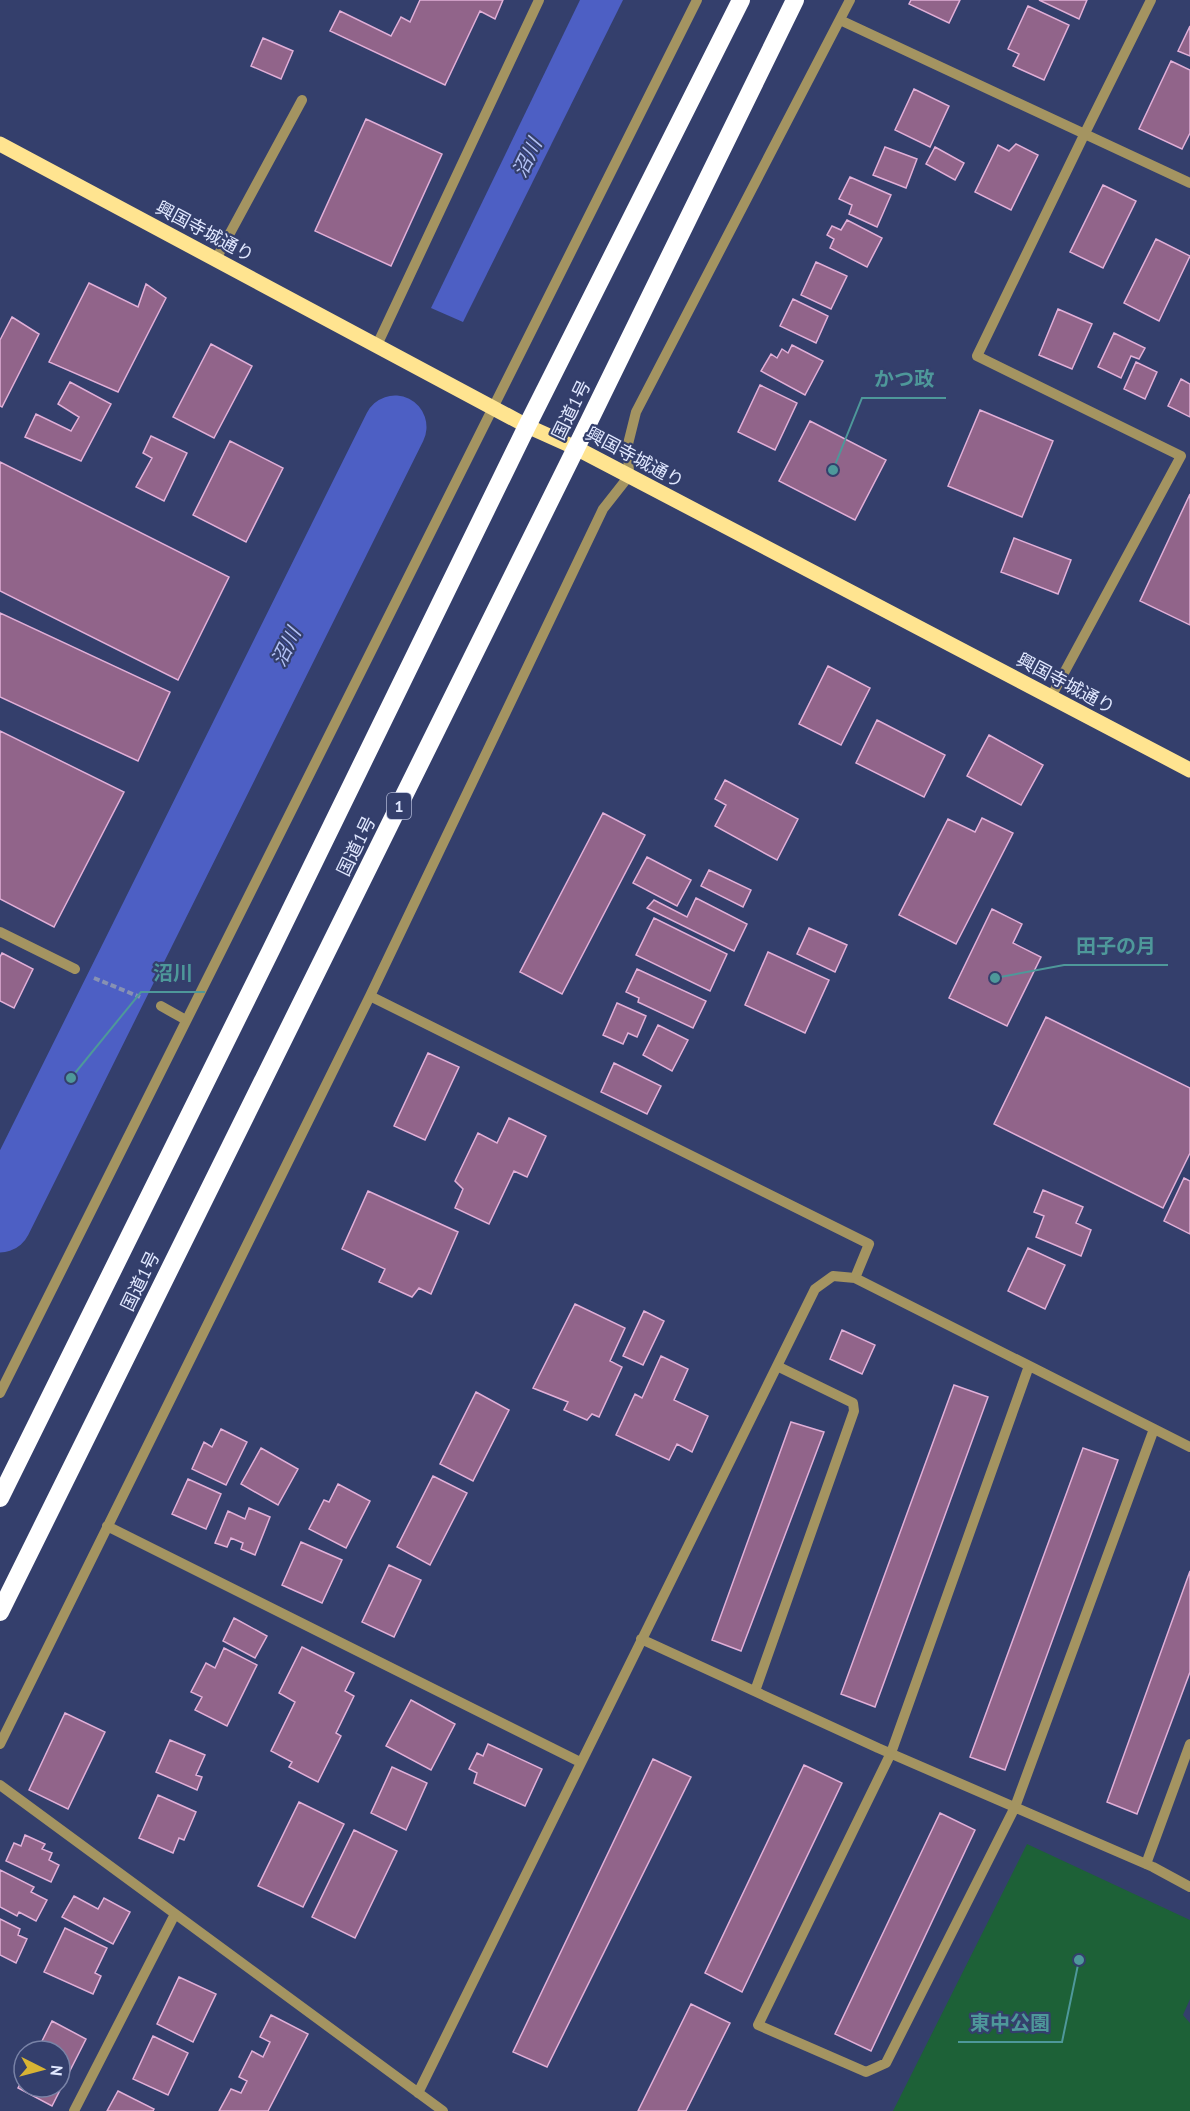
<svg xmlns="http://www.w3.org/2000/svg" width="1190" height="2111" font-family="'PT Sans','Noto Sans JP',sans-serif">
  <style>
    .green { fill: #1d6137 }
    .water { fill: #4d5fc4 }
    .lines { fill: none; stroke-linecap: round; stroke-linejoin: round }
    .river { stroke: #4d5fc4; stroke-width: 63 }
    .building { fill: #91648a; stroke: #e1afd8; stroke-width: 1.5 }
    .path { stroke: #8791b3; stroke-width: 4; stroke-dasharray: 6 3; stroke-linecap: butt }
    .minor { stroke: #a49461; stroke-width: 10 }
    .major { stroke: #ffe490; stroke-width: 15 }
    .highway { stroke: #fff; stroke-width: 18 }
    .labels { text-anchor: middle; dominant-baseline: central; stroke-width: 4.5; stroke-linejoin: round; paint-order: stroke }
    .shield { fill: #343f6c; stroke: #adb5d3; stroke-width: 1.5 }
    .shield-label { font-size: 16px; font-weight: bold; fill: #e1e8ff }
    .street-label { font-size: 18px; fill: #e1e8ff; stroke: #343f6c }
    .water-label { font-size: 20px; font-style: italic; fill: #b2c1f5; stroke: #343f6c }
    .leader { fill: none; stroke: #4e989a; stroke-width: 2 }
    .callout-dot { fill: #4e989a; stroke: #343f6c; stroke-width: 2 }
    .callout-label { font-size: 20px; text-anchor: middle; font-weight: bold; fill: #4e989a; stroke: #343f6c; stroke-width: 4.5; stroke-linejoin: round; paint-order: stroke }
  </style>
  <rect width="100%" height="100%" fill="#343f6c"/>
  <!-- green -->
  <path class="green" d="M 1027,1844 L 1190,1920 L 1190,1999 L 1183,2015 L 1190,2023 L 1190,2111 L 893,2111 Z"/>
  <!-- water -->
  <path class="water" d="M 580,0 L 623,0 L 463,322 L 431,308 Z"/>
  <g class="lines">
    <!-- river -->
    <path class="river" d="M 0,1221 L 395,427"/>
  </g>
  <!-- building -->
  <path class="building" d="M 420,0 L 503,0 L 495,19 L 480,11 L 445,85 L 330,31 L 340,11 L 391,36 L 401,17 L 410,22 Z
    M 911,0 L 960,0 L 949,23 L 909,4 Z
    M 1039,0 L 1087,0 L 1079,19 Z
    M 1028,6 L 1069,25 L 1044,80 L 1013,66 L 1019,54 L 1008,49 Z
    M 1190,26 L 1190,56 L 1178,51 Z
    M 263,38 L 293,51 L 281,79 L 251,66 Z
    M 1171,61 L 1190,70 L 1190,133 L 1182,149 L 1139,129 Z
    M 914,89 L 949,106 L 930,147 L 895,130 Z
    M 366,119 L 442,154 L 391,266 L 315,231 Z
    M 1016,144 L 1038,155 L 1011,210 L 975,192 L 998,145 L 1009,151 Z
    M 885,147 L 917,159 L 906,188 L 873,175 Z
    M 935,147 L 964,163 L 955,180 L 926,164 Z
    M 850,177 L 891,195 L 877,227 L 849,214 L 852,205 L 839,199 Z
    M 1103,185 L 1136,201 L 1103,268 L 1070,252 Z
    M 847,220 L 882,238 L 867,267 L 830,248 L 834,239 L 827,235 L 832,226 L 841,230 Z
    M 1156,239 L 1190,256 L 1159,321 L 1124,303 Z
    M 816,262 L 847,276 L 831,309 L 801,295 Z
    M 89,283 L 138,307 L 146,284 L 166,298 L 118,392 L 49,362 Z
    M 793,299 L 828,316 L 816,343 L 780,326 Z
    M 1058,309 L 1092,324 L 1072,369 L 1039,355 Z
    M 12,317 L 39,334 L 2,407 L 0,406 L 0,340 Z
    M 1114,333 L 1145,348 L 1139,359 L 1131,356 L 1121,378 L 1098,367 Z
    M 211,344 L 252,366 L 214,438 L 173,417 Z
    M 792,345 L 823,361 L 805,395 L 761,371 L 771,354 L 777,358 L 782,349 L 788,353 Z
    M 1136,362 L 1157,372 L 1145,399 L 1124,389 Z
    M 1181,379 L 1190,384 L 1190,417 L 1168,406 Z
    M 70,382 L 111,404 L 81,461 L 25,437 L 36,414 L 71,431 L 79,417 L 58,404 Z
    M 760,385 L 797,403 L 775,450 L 738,432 Z
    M 980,410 L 1053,441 L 1022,517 L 948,486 Z
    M 810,421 L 886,460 L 855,520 L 779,481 Z
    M 151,436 L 187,453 L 164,501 L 136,487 L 152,458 L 143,453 Z
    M 230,441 L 283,468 L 246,542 L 193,515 Z
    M 0,462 L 229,577 L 178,680 L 0,591 Z
    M 1190,494 L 1190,625 L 1140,601 Z
    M 1014,538 L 1071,560 L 1058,594 L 1001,572 Z
    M 0,613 L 170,692 L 138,761 L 0,697 Z
    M 828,666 L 870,688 L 841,745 L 799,724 Z
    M 877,720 L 945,755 L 924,797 L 856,763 Z
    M 0,731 L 124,792 L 54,927 L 0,899 Z
    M 989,735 L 1043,765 L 1021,805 L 967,776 Z
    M 725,780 L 798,819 L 777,860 L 715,826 L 726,805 L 715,799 Z
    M 603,813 L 645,835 L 562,994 L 520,972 Z
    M 982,818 L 1013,833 L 956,944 L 899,915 L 948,819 L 975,832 Z
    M 647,857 L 691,880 L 677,906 L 633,883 Z
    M 709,870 L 751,890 L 743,907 L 701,886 Z
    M 696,898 L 747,924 L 734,951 L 647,908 L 654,900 L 687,917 Z
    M 992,909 L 1022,924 L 1013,943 L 1041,957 L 1007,1026 L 949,998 Z
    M 654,918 L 727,954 L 710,991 L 636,955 Z
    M 809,928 L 847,945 L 835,972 L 797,954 Z
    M 768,952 L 829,980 L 805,1033 L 745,1005 Z
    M 2,953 L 33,969 L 14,1008 L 0,1001 L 0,957 Z
    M 637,969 L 706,1001 L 693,1028 L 638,1002 L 639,998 L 626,992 Z
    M 617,1003 L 646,1016 L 637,1037 L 628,1033 L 623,1044 L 603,1035 Z
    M 1046,1017 L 1190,1088 L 1190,1153 L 1163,1208 L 994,1124 Z
    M 658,1025 L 688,1040 L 672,1071 L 643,1055 Z
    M 428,1053 L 459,1067 L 425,1140 L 394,1126 Z
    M 614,1063 L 661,1086 L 647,1114 L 601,1092 Z
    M 509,1118 L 546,1136 L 527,1177 L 514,1171 L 489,1224 L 455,1208 L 463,1189 L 455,1181 L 478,1133 L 497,1143 Z
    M 1184,1178 L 1190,1181 L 1190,1234 L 1164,1221 Z
    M 1043,1190 L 1083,1207 L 1076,1223 L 1091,1230 L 1081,1256 L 1036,1237 L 1044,1216 L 1034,1212 Z
    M 368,1191 L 458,1232 L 431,1294 L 419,1288 L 412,1297 L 379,1282 L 385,1269 L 342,1249 Z
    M 1028,1248 L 1065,1265 L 1045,1309 L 1008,1291 Z
    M 575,1304 L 625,1328 L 610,1361 L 622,1367 L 599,1417 L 592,1414 L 587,1420 L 564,1410 L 568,1402 L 533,1388 Z
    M 644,1311 L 664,1321 L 643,1365 L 623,1356 Z
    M 842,1330 L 875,1345 L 862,1374 L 830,1359 Z
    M 661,1356 L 688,1369 L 674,1400 L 708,1416 L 692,1452 L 677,1444 L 669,1460 L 616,1435 L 635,1394 L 642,1398 Z
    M 954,1385 L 988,1397 L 875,1707 L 841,1694 Z
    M 476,1392 L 509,1410 L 473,1481 L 440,1464 Z
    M 791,1422 L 824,1432 L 741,1651 L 712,1640 Z
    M 221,1429 L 247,1442 L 226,1485 L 192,1469 L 204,1442 L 212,1447 Z
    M 261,1448 L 298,1469 L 278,1505 L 241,1484 Z
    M 1083,1448 L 1118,1460 L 1005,1770 L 970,1757 Z
    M 433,1476 L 467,1493 L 430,1565 L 397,1547 Z
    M 188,1479 L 221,1494 L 206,1529 L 172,1514 Z
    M 338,1484 L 370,1501 L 346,1548 L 309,1529 L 324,1500 L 329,1502 Z
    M 249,1508 L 270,1517 L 255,1555 L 241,1549 L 243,1543 L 231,1538 L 227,1547 L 215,1543 L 228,1511 L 245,1519 Z
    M 301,1542 L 342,1560 L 322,1603 L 282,1585 Z
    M 389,1565 L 421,1580 L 394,1637 L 362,1622 Z
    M 1190,1571 L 1190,1672 L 1137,1814 L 1107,1802 Z
    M 234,1618 L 267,1636 L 255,1658 L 223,1641 Z
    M 302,1647 L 354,1673 L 345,1691 L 354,1696 L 336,1733 L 341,1736 L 318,1782 L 289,1767 L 292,1762 L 271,1751 L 295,1702 L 279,1693 Z
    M 224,1648 L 257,1665 L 227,1726 L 195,1710 L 202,1697 L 191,1692 L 206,1663 L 215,1668 Z
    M 411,1700 L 455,1724 L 431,1770 L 386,1746 Z
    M 65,1713 L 105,1732 L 68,1809 L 29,1790 Z
    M 170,1740 L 205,1755 L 196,1775 L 202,1777 L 197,1790 L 156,1772 Z
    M 488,1744 L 542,1769 L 525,1806 L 474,1783 L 477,1773 L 469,1769 L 477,1753 L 483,1756 Z
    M 653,1759 L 691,1777 L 547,2067 L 513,2052 Z
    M 804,1765 L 842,1783 L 742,1992 L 705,1973 Z
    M 392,1767 L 427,1783 L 406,1830 L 371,1813 Z
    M 158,1795 L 196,1812 L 184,1840 L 179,1838 L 173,1853 L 139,1838 Z
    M 299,1802 L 344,1824 L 303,1907 L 258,1886 Z
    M 940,1813 L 975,1830 L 871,2051 L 835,2034 Z
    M 354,1830 L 397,1851 L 355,1938 L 312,1917 Z
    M 25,1835 L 45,1844 L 42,1849 L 52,1853 L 49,1860 L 59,1865 L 51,1882 L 6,1861 L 14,1843 L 21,1846 Z
    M 0,1870 L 34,1887 L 31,1892 L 47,1900 L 36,1921 L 19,1912 L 17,1916 L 0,1907 Z
    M 74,1896 L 98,1909 L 104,1898 L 130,1912 L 113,1944 L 62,1917 Z
    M 0,1919 L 20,1929 L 18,1935 L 27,1939 L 16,1963 L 0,1955 Z
    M 65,1928 L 107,1948 L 95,1973 L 101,1976 L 93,1994 L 44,1972 Z
    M 179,1977 L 216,1994 L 193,2042 L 157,2024 Z
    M 691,2004 L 730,2023 L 686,2111 L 638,2111 Z
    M 271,2015 L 308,2034 L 268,2111 L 219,2111 L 231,2089 L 241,2093 L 247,2081 L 239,2077 L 252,2051 L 263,2057 L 270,2042 L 260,2037 Z
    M 52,2021 L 86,2039 L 52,2106 L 18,2088 L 24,2077 L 24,2087 L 60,2087 L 60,2051 L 37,2051 Z
    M 153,2036 L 188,2053 L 168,2095 L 133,2079 Z
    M 118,2091 L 154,2109 L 153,2111 L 107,2111 Z"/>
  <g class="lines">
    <!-- path -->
    <path class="path" d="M 94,978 L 140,997"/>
    <!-- minor -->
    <path class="minor" d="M 840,20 L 1190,183
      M 216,259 L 302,100
      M 377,345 L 539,0
      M 1051,697 L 1181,456 L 977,356 L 1085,133 L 1151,0
      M 0,932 L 75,969
      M 370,996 L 869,1244 L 855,1278
      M 161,1006 L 186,1020
      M 1029,1366 L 891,1753 L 758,2025 L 866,2072 L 886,2063 L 1015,1807 L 1154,1429
      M 0,1393 L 697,0
      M 107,1526 L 580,1762
      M 641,1639 L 878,1748 L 1153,1867 L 1190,1887
      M 755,1691 L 854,1411 L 853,1403 L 777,1366
      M 0,1744 L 370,996 L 603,509 L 629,476 L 628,444 L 636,412 L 850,0
      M 0,1785 L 443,2111
      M 1146,1864 L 1190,1744
      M 418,2093 L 815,1289 L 833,1276 L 855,1278 L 1190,1447
      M 74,2111 L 175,1914"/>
    <!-- major -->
    <path class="major" d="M 0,144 L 527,426 L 576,448 L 1190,770"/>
    <!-- highway -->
    <path class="highway" d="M 0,1498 L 271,950 L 527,426 L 741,0
      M 0,1612 L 576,448 L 795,0"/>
  </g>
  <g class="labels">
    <!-- shield labels -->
    <rect class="shield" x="387" y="793" width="24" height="26" rx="4.5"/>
    <g class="shield-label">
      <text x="399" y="806">1</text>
    </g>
    <!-- street labels -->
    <g class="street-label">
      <text transform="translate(205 231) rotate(28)">興国寺城通り</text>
      <text transform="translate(571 410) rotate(-64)">国道1号</text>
      <text transform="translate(635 457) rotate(28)">興国寺城通り</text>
      <text transform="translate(1066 683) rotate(28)">興国寺城通り</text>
      <text transform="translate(356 846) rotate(-64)">国道1号</text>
      <text transform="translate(140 1281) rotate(-64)">国道1号</text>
    </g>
    <!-- water labels -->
    <g class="water-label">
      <text transform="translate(527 158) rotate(-64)">沼川</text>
      <text transform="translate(286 647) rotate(-64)">沼川</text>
    </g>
  </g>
  <!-- callouts -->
  <path class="leader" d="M833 470L862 398H946M995 978L1064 965H1168M71 1078L141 992H205M1079 1960L1062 2042H958"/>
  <g class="callout-dot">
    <circle cx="833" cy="470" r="6"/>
    <circle cx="995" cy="978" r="6"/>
    <circle cx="71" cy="1078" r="6"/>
    <circle cx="1079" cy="1960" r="6"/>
  </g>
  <g class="callout-label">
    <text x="904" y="386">かつ政</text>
    <text x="1116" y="953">田子の月</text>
    <text x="173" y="980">沼川</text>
    <text x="1010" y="2030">東中公園</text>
  </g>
  <!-- north arrow -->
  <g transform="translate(42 2069) rotate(96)"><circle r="28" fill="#343f6c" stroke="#7983a7" stroke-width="1.5"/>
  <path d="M0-4.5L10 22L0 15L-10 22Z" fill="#d8b434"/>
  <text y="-9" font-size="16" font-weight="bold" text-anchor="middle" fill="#e1e8ff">N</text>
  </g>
</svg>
